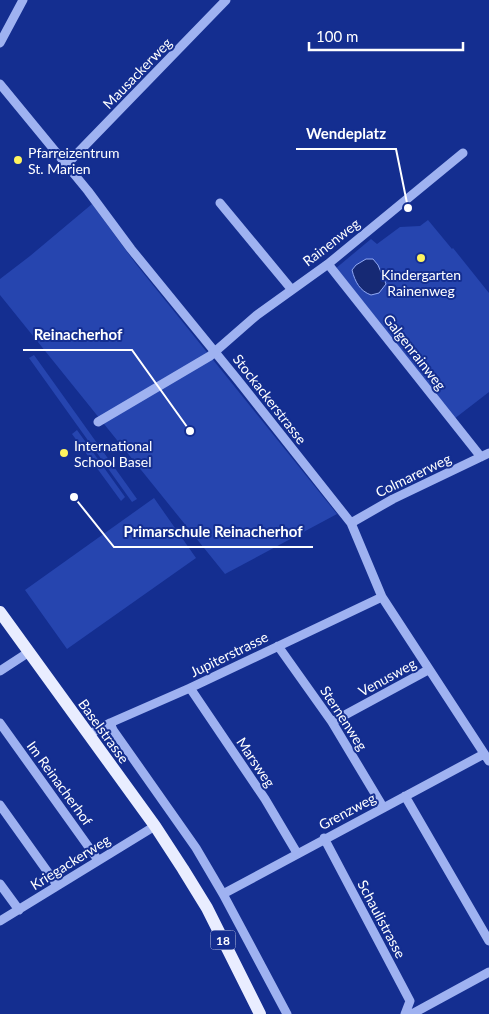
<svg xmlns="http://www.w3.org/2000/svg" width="489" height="1014" font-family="Lato,sans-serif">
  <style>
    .green { fill: #2645af }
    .water { fill: #162974; stroke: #91a9f4 }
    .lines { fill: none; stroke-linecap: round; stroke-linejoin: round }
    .minor { stroke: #9fb2f1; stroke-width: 9 }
    .major { stroke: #e9edff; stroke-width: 12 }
    .poi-dot { fill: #fff45f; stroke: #142e90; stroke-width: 2 }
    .labels { text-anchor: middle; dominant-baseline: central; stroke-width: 4; stroke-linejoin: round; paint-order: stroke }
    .shield { fill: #142e90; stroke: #b8c0de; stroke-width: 1 }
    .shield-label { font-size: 12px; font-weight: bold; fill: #fff }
    .street-label { font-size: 14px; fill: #fff; stroke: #142e90 }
    .poi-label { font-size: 14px; fill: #fff; stroke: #142e90; text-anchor: start }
    .leader { fill: none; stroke: #fff; stroke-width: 2 }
    .callout-dot { fill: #fff; stroke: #142e90; stroke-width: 2 }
    .callout-label { font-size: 15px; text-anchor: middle; font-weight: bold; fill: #fff; stroke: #142e90; stroke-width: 4; stroke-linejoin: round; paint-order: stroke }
  </style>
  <rect width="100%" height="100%" fill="#142e90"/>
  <!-- green -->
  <path class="green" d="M 92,204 L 136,264 L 337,514 L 225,574 L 0,295 L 0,279 L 30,256 Z
    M 428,220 L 452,249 L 453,248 L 489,293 L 489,392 L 454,419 L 335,269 L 371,239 L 377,244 L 400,227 L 420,226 Z
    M 34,355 L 137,499 L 132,502 L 29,358 Z
    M 77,430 L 125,497 L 121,501 L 72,434 Z
    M 154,498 L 196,558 L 67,649 L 25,590 Z"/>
  <!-- water -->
  <path class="water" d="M 366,259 L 373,259 L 378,265 L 386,284 L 379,293 L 371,295 C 360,291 355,282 352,270 L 356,265 Z"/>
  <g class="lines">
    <!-- minor -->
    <path class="minor" d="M 0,43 L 23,0
      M 0,84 L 88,191 L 131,249 L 237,379 L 351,523 L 382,597 L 489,761
      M 67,164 L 226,0
      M 220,203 L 292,290
      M 328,264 L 481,457
      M 98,422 L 210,356 L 257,315 L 328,264 L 463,153
      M 351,523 L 393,499 L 489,453
      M 278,646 L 332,722 L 383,807
      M 0,671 L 29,652
      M 190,688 L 265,799 L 297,853
      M 332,722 L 428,670
      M 0,723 L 98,860
      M 110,723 L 113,730 L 196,848 L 223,894 L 287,1014
      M 88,735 L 110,723 L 190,688 L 382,597
      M 405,796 L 489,941
      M 0,805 L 57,885
      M 324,838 L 410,1001 L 405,1014
      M 0,884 L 19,910
      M 223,894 L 484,754
      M 0,921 L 155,826
      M 412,1014 L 489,972"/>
    <!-- major -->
    <path class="major" d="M 0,612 L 155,826 L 183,869 L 207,908 L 260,1014"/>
  </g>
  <!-- markers -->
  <g class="poi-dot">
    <circle cx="18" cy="160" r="5"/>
    <circle cx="421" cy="258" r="5"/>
    <circle cx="64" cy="453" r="5"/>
  </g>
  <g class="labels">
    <!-- shield labels -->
    <rect class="shield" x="210.5" y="930.5" width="25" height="19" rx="4"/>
    <g class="shield-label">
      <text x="223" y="940">18</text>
    </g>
    <!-- street labels -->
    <g class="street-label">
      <text transform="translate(137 73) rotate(-46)">Mausackerweg</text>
      <text transform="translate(331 242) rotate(-38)">Rainenweg</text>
      <text transform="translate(415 352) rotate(52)">Galgenrainweg</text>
      <text transform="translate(270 399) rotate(52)">Stockackerstrasse</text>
      <text transform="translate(413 475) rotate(-26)">Colmarerweg</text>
      <text transform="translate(229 654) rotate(-26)">Jupiterstrasse</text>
      <text transform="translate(387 677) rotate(-29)">Venusweg</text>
      <text transform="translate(344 718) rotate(57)">Sternenweg</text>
      <text transform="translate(104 731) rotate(54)">Baselstrasse</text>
      <text transform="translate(256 762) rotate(56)">Marsweg</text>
      <text transform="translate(60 783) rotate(54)">Im Reinacherhof</text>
      <text transform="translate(347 811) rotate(-28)">Grenzweg</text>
      <text transform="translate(70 862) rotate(-32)">Kriegackerweg</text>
      <text transform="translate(382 919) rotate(62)">Schaulistrasse</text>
    </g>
    <!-- poi labels -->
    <g class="poi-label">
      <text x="28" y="152">Pfarreizentrum<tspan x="28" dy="16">St. Marien</tspan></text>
      <text x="421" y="274" text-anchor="middle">Kindergarten<tspan x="421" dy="16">Rainenweg</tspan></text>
      <text x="74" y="445">International<tspan x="74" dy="16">School Basel</tspan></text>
    </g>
  </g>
  <!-- callouts -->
  <path class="leader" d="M408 208L396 149H296M190 431L132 350H23M74 497L114 547H313"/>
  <g class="callout-dot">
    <circle cx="408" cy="208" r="5"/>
    <circle cx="190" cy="431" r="5"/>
    <circle cx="74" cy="497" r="5"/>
  </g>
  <g class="callout-label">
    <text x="346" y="139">Wendeplatz</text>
    <text x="78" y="340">Reinacherhof</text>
    <text x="213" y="537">Primarschule Reinacherhof</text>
  </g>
  <!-- scale -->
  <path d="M309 42v8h154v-8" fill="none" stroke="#ffffff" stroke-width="2.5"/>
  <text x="316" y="42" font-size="15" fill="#ffffff" stroke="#142e90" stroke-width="4" paint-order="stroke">100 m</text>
</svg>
